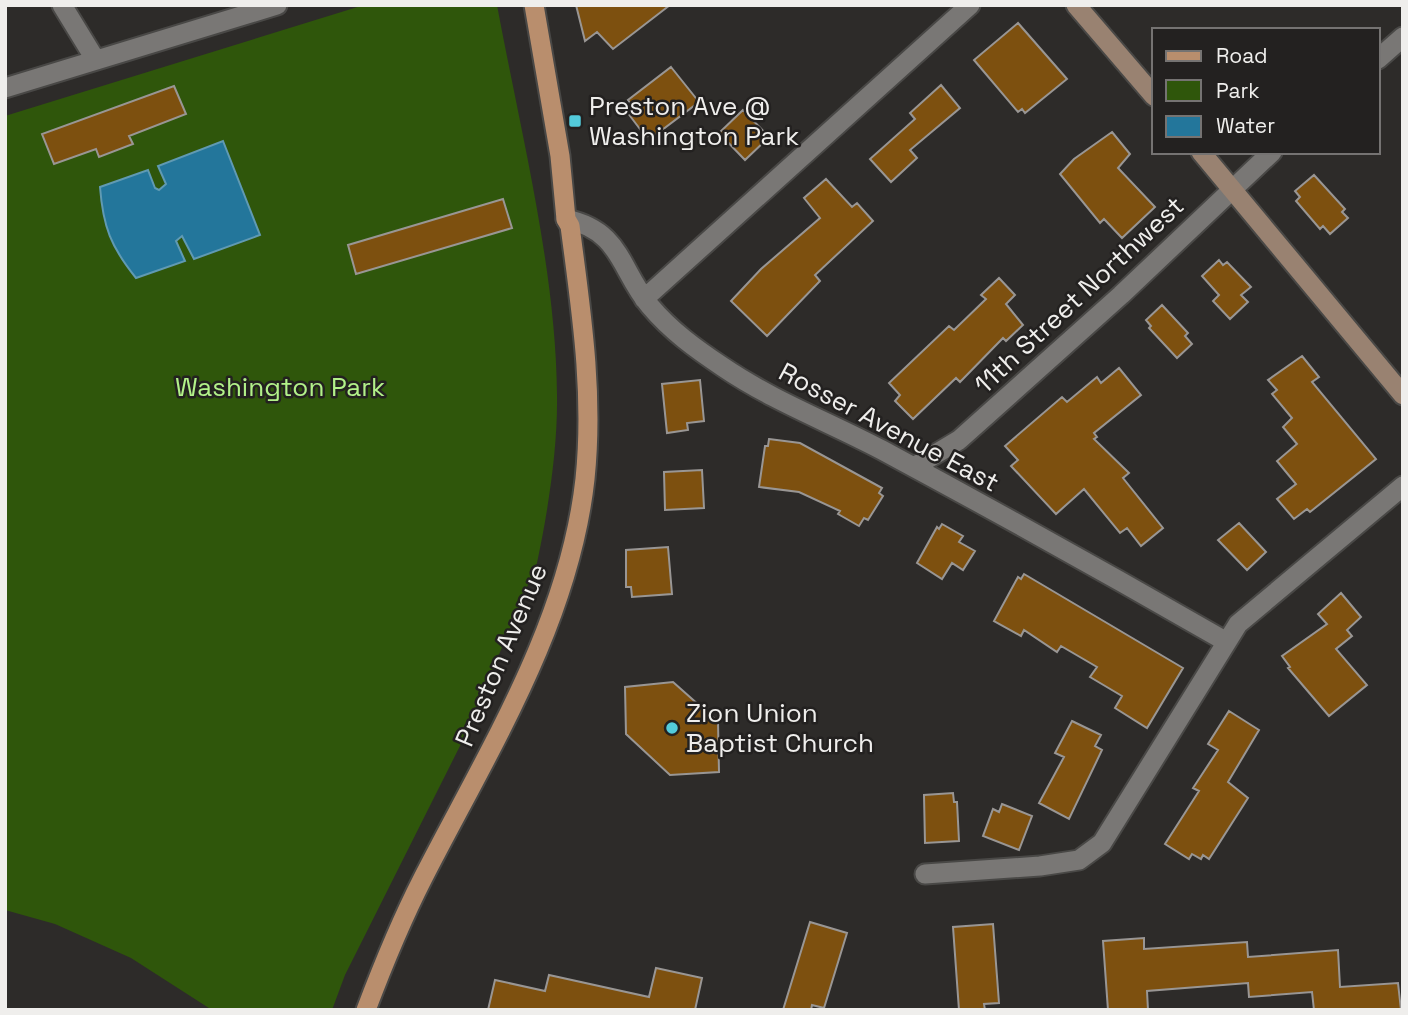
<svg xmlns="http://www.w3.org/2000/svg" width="1408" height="1015" font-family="'Space Grotesk',sans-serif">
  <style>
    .green { fill: #2f560b }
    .water { fill: #23769b; stroke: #609ab3; stroke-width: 2 }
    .building { fill: #7d500f; stroke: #999694; stroke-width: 2 }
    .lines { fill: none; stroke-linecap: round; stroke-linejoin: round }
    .minor-casing { stroke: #494846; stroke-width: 23 }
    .secondary-casing { stroke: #494846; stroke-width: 23 }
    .primary-casing { stroke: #494846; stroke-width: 23 }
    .minor { stroke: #797775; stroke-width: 19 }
    .secondary { stroke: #998271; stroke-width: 19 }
    .primary { stroke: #b98e6d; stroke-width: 19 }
    .poi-dot { fill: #53cbdb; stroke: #232120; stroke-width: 2.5 }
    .labels { text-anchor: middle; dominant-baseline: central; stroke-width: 5; stroke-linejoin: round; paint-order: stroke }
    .poi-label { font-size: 26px; fill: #efeeec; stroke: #232120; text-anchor: start }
    .street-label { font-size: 26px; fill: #efeeec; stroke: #232120 }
    .park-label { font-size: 26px; fill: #b2f189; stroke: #232120 }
  </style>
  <rect width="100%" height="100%" fill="#2d2b29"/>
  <!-- green -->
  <path class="green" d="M 364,5 L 497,5 C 520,129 556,269 557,394 C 558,448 548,511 537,563 L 466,734 L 345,975 L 332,1010 L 212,1010 L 131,958 L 55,924 L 5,910 L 5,116 Z"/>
  <!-- water -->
  <path class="water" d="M 223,141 L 260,235 L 194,259 L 182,236 L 176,241 L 185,261 L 136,278 C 111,247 103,227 100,187 L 148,170 L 155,188 L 159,190 L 166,184 L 158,166 Z"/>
  <!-- building -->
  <path class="building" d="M 576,5 L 670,5 L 613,49 L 597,32 L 585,41 Z
    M 1018,23 L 1067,79 L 1025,113 L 1022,109 L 1018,112 L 974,60 Z
    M 671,67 L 699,102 L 654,136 L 652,133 L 646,137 L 624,108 L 630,103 L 628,100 Z
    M 941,85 L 960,108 L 910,150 L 917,158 L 891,182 L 870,159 L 915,119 L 910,113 Z
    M 174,86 L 186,114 L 129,136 L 133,144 L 99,157 L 96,149 L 54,164 L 42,134 Z
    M 743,110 L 769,137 L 745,160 L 719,133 Z
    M 1112,132 L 1130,154 L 1118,168 L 1155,207 L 1122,238 L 1104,219 L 1100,223 L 1060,174 L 1074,159 Z
    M 1314,175 L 1345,209 L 1342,212 L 1348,218 L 1330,234 L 1323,226 L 1320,229 L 1296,201 L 1300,197 L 1295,191 Z
    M 826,179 L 852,207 L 857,203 L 873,221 L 815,275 L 820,281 L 767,336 L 731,301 L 761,269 L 820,218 L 804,198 Z
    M 503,199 L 512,228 L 356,274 L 348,245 Z
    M 1219,260 L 1223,265 L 1227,262 L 1251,287 L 1241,295 L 1248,302 L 1230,319 L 1213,301 L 1219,295 L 1202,276 Z
    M 999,278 L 1015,295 L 1006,304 L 1023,325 L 1006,341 L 1003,338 L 960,382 L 956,378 L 913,419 L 895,401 L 900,395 L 889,383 L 949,326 L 954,330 L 986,299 L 981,295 Z
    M 1162,305 L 1188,333 L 1185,336 L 1192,344 L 1177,358 L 1149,328 L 1151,326 L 1146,320 Z
    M 1302,356 L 1319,377 L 1312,382 L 1376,459 L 1310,512 L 1307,509 L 1294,519 L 1277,499 L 1296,484 L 1277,461 L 1297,444 L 1283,427 L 1292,418 L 1272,394 L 1277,390 L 1268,380 Z
    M 1119,368 L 1141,395 L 1094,433 L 1097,437 L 1094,439 L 1129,473 L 1123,478 L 1163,528 L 1141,546 L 1127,528 L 1120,533 L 1084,489 L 1056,514 L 1011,466 L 1018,460 L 1005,446 L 1062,397 L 1067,402 L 1097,377 L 1101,383 Z
    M 700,380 L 704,421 L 687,423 L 688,430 L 667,433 L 662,384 Z
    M 769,439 L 800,443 L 882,488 L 879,493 L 883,496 L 868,520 L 864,518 L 859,526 L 838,514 L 840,511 L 799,492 L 759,487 L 765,446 L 768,446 Z
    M 702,470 L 704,508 L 665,510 L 664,472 Z
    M 1239,523 L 1266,552 L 1247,570 L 1218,540 Z
    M 942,524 L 963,536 L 959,542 L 975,551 L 963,570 L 952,563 L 942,579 L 917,563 L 937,527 L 939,529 Z
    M 668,547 L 672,594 L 632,597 L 631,587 L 626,587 L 626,550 Z
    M 1024,574 L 1183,668 L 1147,728 L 1115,708 L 1122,696 L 1090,677 L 1097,667 L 1061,646 L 1057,652 L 1024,630 L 1021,636 L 994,621 L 1018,577 L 1021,579 Z
    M 1341,593 L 1361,617 L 1347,630 L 1352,636 L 1336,649 L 1367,685 L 1329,716 L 1288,668 L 1290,667 L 1282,656 L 1327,624 L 1318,614 Z
    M 673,682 L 718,722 L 719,772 L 670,775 L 626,734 L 625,687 Z
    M 1229,711 L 1259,730 L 1228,782 L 1248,798 L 1209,859 L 1203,855 L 1201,859 L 1192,854 L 1189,859 L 1165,844 L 1199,791 L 1193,788 L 1218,750 L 1208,744 Z
    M 1072,721 L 1101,735 L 1095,746 L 1102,750 L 1069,819 L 1039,803 L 1064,757 L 1055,753 Z
    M 953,793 L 954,802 L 957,802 L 959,841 L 925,843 L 924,795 Z
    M 1002,804 L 1032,816 L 1019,850 L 983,836 L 993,809 L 999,812 Z
    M 810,922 L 847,933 L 824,1008 L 812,1005 L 811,1010 L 783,1010 Z
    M 993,924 L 999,1003 L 984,1004 L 985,1010 L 959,1010 L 953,927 Z
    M 1144,938 L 1144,949 L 1247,942 L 1248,957 L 1338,950 L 1340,987 L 1398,983 L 1401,1010 L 1314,1010 L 1312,992 L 1249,997 L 1248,983 L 1147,991 L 1148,1010 L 1108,1010 L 1103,941 Z
    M 656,968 L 702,978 L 695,1010 L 488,1010 L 495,980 L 545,991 L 549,975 L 649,997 Z"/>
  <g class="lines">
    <!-- minor casing -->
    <g class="minor-casing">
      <path id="minor" d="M 62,5 L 95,59
        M 1378,59 L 1403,37
        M 5,88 L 277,5
        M 566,219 C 622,231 619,269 650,306 C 671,331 696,349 723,367 C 773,401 829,422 882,450 C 997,512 1112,576 1225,641
        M 644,299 L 970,5
        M 914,467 L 959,440 L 1121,295 L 1272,152
        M 925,874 L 1040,866 L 1079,860 L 1102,843 L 1238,624 L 1403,486"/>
    </g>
    <!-- secondary casing -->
    <g class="secondary-casing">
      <path id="secondary" d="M 1076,5 L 1154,96
        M 1201,152 L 1403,395"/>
    </g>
    <!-- primary casing -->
    <g class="primary-casing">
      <path id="primary" d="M 366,1010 C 383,965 401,921 423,878 C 488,751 569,624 585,479 C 594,393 581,310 570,226 L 566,219 L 560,156 L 534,5"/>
    </g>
    <!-- minor -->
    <use href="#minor" class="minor"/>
    <!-- secondary -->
    <use href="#secondary" class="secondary"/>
    <!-- primary -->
    <use href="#primary" class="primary"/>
  </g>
  <!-- markers -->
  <g class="poi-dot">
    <rect x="568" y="114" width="14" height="14" rx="3.5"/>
    <circle cx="672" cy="728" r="7"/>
  </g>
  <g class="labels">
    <!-- poi labels -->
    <g class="poi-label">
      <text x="589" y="106">Preston Ave @<tspan x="589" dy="30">Washington Park</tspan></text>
      <text x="686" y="713">Zion Union<tspan x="686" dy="30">Baptist Church</tspan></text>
    </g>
    <!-- street labels -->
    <g class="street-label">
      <text transform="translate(1079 295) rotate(-43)">11th Street Northwest</text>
      <text transform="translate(889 427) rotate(28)">Rosser Avenue East</text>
      <text transform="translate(501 655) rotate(-67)">Preston Avenue</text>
    </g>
    <!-- park labels -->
    <g class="park-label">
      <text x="280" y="387">Washington Park</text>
    </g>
  </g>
  <!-- border -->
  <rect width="1408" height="1015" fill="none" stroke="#efeeec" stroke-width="14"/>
  <!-- legend -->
  <rect x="1152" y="28" width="228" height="126" fill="#232120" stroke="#757372" stroke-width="2"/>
  <rect x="1166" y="51" width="35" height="10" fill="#b98e6d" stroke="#757372" stroke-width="2"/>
  <text x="1216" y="63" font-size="21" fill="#efeeec">Road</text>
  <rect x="1166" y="80" width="35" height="21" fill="#2f560b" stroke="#757372" stroke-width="2"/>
  <text x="1216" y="98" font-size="21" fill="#efeeec">Park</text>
  <rect x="1166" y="116" width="35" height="21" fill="#23769b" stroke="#757372" stroke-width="2"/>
  <text x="1216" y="133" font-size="21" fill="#efeeec">Water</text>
</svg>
